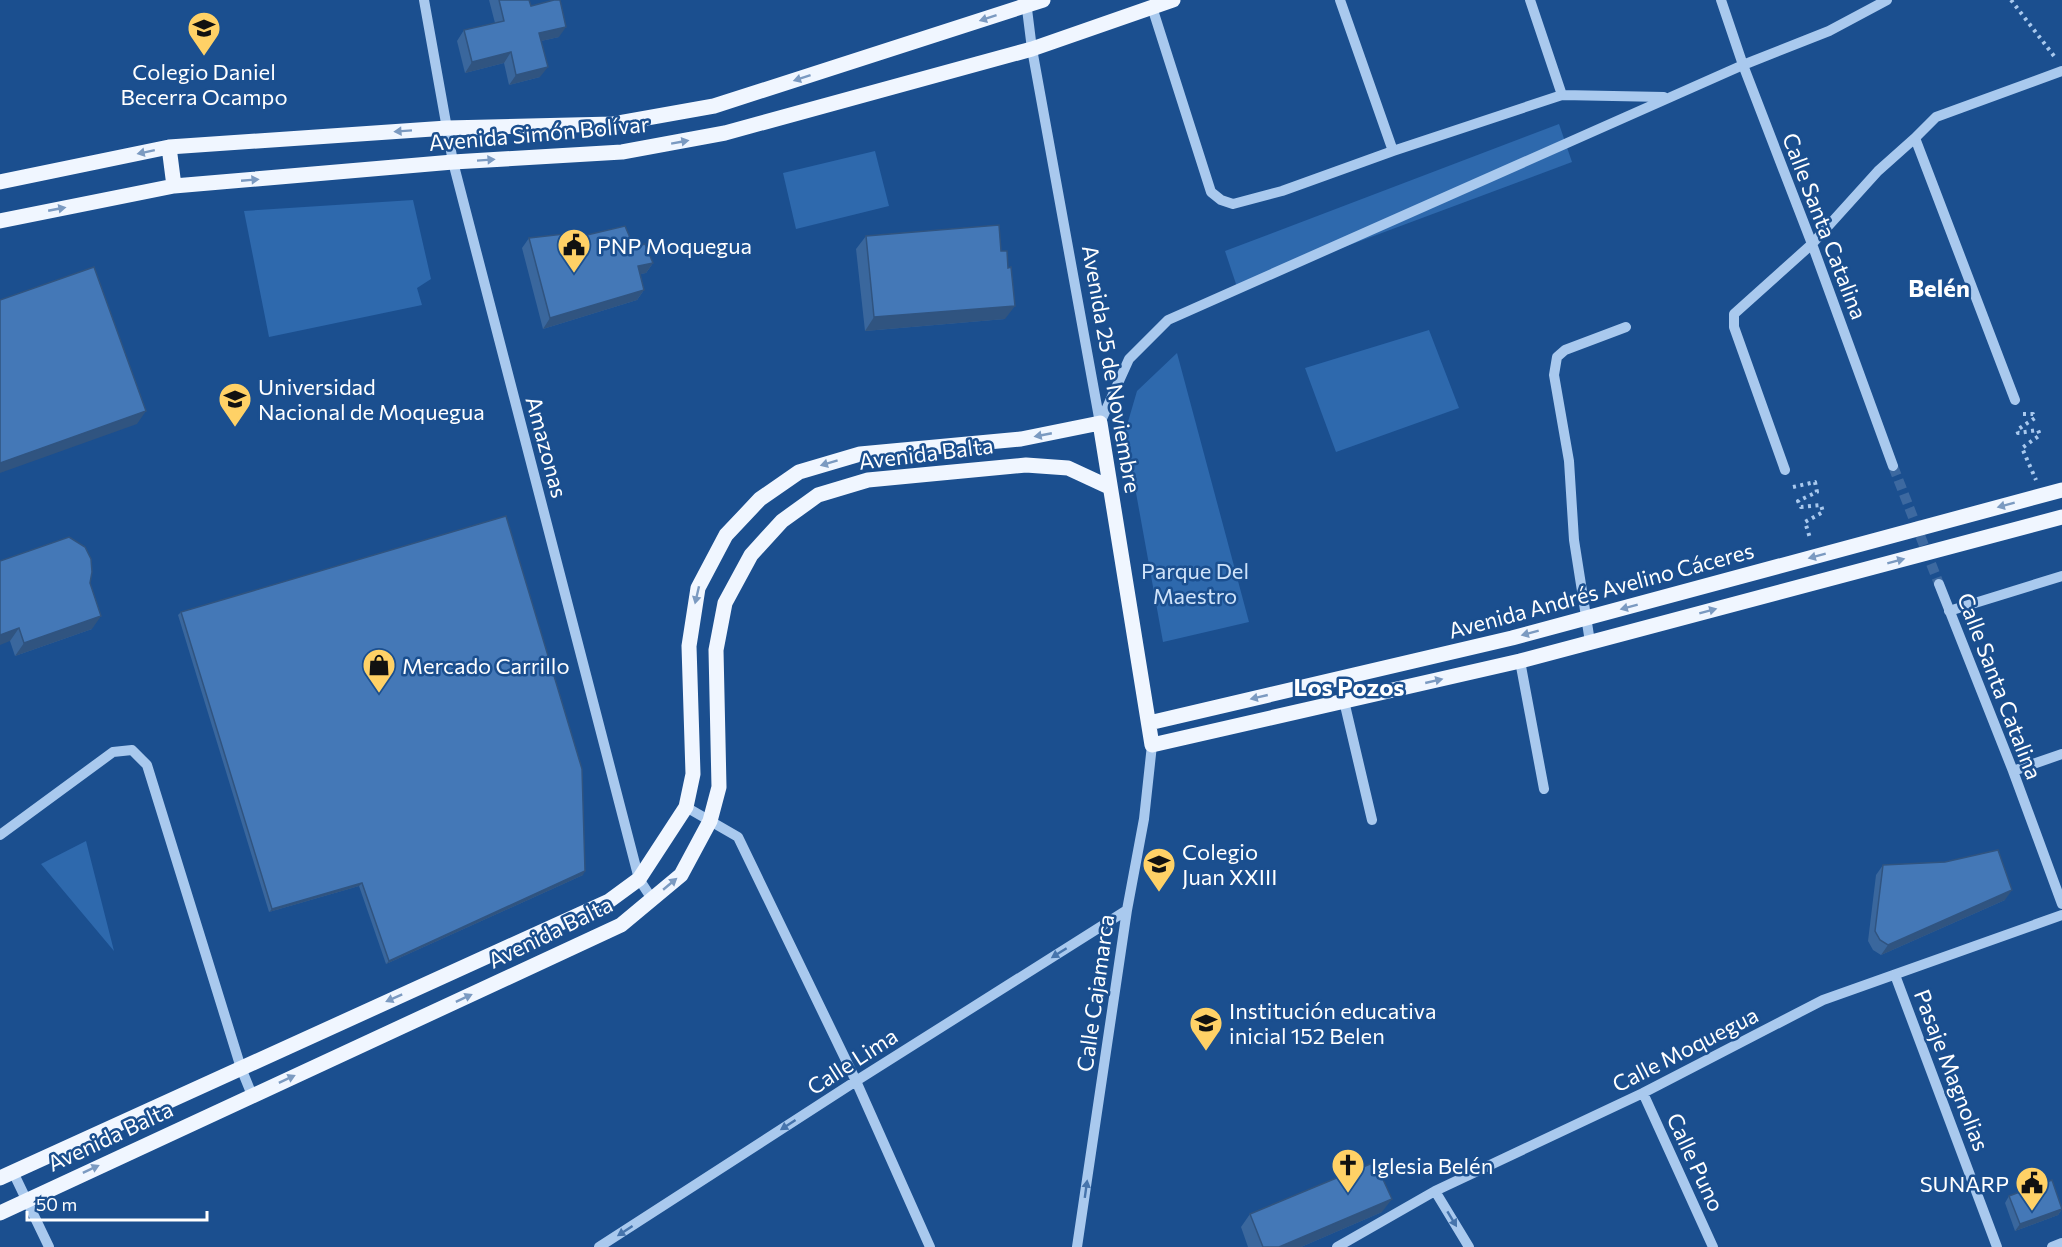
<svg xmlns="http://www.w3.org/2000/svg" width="2062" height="1247" font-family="Commissioner,sans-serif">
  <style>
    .green { fill: #2e69ad }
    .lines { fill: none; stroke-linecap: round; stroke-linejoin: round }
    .minor-tunnel { stroke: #3d69a0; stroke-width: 10; stroke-dasharray: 10 5; stroke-linecap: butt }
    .path { stroke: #a9c9ee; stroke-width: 4; stroke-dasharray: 3 4.5; stroke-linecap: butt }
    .minor { stroke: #a9c9ee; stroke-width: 10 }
    .major { stroke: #f0f6ff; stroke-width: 15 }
    .wall { fill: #3a679d }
    .shaded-wall { fill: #305480 }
    .building { fill: #4478b7; stroke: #305480; stroke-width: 1.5 }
    .oneway { fill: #7b9ac1 }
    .oneway2 { fill: #4674ac }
    .labels { text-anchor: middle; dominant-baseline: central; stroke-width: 5; stroke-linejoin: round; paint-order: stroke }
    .poi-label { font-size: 22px; fill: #fff; stroke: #1b4f8f; text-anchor: start }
    .street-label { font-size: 22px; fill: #fff; stroke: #1b4f8f }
    .park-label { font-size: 22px; fill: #cfe3fa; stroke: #1b4f8f }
    .neighbourhood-label { font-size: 24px; font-weight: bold; fill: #fff; stroke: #1b4f8f }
  </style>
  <rect width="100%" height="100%" fill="#1b4f8f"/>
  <!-- green -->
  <path class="green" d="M 1559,124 L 1572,162 L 1237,287 L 1225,251 Z
    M 875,151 L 889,206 L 796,229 L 783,173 Z
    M 413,200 L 431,279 L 417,288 L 422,305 L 269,337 L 244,211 Z
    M 1429,330 L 1459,408 L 1336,452 L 1305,368 Z
    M 1177,353 L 1249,622 L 1163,642 L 1125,432 L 1137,391 Z
    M 86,841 L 114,951 L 41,864 Z"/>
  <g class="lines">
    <!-- minor-tunnel -->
    <path class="minor-tunnel" d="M 1893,466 L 1939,584"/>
    <!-- path -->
    <path class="path" d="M 2011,0 L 2054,56
      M 2023,414 L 2033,414 L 2035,418 L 2017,430 L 2018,433 L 2038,430 L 2040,435 L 2022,448 L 2036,480
      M 1793,487 L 1815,482 L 1817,492 L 1798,501 L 1801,507 L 1821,505 L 1823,512 L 1805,522 L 1810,538"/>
    <!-- minor -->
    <path class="minor" d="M 424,0 L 453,162 L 639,879 L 652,899
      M 1721,0 L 1743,65 L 1812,244 L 1893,466
      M 1026,1 L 1032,49 L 1100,423
      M 1152,7 L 1211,192 L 1221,200 L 1233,204 L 1282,191 L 1393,151 L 1340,0
      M 1562,95 L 1664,97
      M 1915,138 L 2015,400
      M 1393,151 L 1562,95 L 1530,0
      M 1100,423 L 1129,359 L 1168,320 L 1743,65 L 1829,31 L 1887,0
      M 1785,470 L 1734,327 L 1734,314 L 1812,244 L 1878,171 L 1915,138 L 1936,117 L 2062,71
      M 1939,584 L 2013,771 L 2062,904
      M 1949,611 L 2062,576
      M 1590,642 L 1574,540 L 1569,461 L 1554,375 L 1557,357 L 1565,350 L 1626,327
      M 1520,661 L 1544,789
      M 1344,701 L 1372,820
      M 2013,771 L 2062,754
      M 686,807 L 738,837 L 856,1081 L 930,1247
      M 0,835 L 113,752 L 132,750 L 147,765 L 241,1068 L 252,1095
      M 1895,975 L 1997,1247
      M 1643,1093 L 1713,1247
      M 13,1172 L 49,1247
      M 1435,1191 L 1469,1247
      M 599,1247 L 856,1081 L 1127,910
      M 1077,1247 L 1127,910 L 1144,819 L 1152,745
      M 1337,1247 L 1435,1191 L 1643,1093 L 1823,1000 L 2062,915
      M 2052,1247 L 2062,1243"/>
    <!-- major -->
    <path class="major" d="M 169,147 L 174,186
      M 0,182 L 169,147 L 447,128 L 613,124 L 714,106 L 1043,0
      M 0,221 L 174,186 L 453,162 L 622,152 L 725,133 L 1032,49 L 1173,0
      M 1149,723 L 1512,638 L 2062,490
      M 0,1178 L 609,901 L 639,879 L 686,807 L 693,774 L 689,646 L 698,588 L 726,535 L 760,499 L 799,472 L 860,454 L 1021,439 L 1100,423 L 1152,745 L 1520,661 L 2062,517
      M 0,1213 L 621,925 L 681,875 L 710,821 L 719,787 L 716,650 L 725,603 L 751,555 L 782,521 L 818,495 L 868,480 L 1026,465 L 1068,468 L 1109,487"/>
  </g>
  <!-- wall -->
  <path class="wall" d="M 489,0 L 529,0 L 531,6 L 559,37 L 541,41 L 540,77 L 509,85 L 504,63 L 465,73 L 457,41 L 464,30 L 495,23 Z
    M 866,236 L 1001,251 L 1008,268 L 1005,319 L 865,331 L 856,249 Z
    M 529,238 L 634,247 L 653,263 L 646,273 L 640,274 L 644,290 L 637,300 L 543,329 L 522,248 Z
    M 0,561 L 90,583 L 92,629 L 15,656 L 10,641 Z
    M 181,612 L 583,875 L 386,964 L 359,886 L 269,912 L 178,615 Z
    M 1883,865 L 2005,900 L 1881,955 L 1873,950 L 1868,941 L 1876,875 Z
    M 2009,1196 L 2062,1207 L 2062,1209 L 2058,1215 L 2015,1231 L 2005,1203 Z
    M 1382,1212 L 1301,1247 L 1248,1247 L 1241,1227 L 1250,1214 Z"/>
  <!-- shaded-wall -->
  <path class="shaded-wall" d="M 566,27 L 559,37 L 532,43 L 539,33 Z
    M 511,52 L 504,63 L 465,73 L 472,62 Z
    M 548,67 L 540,77 L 509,85 L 516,75 Z
    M 653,263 L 646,273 L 631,276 L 638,266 Z
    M 644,290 L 637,300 L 543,329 L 550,318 Z
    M 1015,306 L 1005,319 L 865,331 L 874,317 Z
    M 146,411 L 137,424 L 0,473 L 0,463 Z
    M 101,616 L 92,629 L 15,656 L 24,643 Z
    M 19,628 L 10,641 L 0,645 L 0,635 Z
    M 585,871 L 583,875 L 386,964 L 389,961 Z
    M 362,883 L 359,886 L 269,912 L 272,909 Z
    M 2012,890 L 2005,900 L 1881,955 L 1888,945 Z
    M 1392,1199 L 1382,1212 L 1301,1247 L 1279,1247 Z
    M 2062,1209 L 2058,1215 L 2015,1231 L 2020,1224 Z"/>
  <!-- building -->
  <path class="building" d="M 499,0 L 529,0 L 531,6 L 554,0 L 560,0 L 566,27 L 539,33 L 548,67 L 516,75 L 511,52 L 472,62 L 464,30 L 504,21 Z
    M 999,225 L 1001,251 L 1007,251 L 1008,268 L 1011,267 L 1015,306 L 874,317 L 866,236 Z
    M 625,226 L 634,247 L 645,244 L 653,263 L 638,266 L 644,290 L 550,318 L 529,238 L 573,233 L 574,238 Z
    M 94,267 L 146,411 L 0,463 L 0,300 Z
    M 506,516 L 582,769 L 585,871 L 389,961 L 362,883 L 272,909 L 181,612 Z
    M 69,537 L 85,547 L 91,559 L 92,572 L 90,583 L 101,616 L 24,643 L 19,628 L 0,635 L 0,561 Z
    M 1998,850 L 2012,890 L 1888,945 L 1880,940 L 1875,931 L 1883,865 L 1945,862 Z
    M 1375,1162 L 1392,1199 L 1279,1247 L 1263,1247 L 1250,1214 Z
    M 2052,1180 L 2062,1209 L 2020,1224 L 2009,1196 Z"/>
  <!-- one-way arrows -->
  <defs><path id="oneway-solid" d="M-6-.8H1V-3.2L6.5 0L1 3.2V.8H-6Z" transform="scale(1.5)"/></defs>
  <g class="oneway">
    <use href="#oneway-solid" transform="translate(988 18) rotate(162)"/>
    <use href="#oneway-solid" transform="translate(802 78) rotate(162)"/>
    <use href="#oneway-solid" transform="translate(403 131) rotate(176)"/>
    <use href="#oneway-solid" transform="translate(680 142) rotate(-10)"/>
    <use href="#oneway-solid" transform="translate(146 152) rotate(168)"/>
    <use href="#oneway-solid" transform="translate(486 160) rotate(-4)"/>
    <use href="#oneway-solid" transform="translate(250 180) rotate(-5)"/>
    <use href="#oneway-solid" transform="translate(57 209) rotate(-11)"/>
    <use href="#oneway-solid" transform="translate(1043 435) rotate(169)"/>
    <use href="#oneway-solid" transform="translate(829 463) rotate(163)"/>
    <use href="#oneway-solid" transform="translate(2006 505) rotate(165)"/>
    <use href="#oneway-solid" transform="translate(1817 556) rotate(165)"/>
    <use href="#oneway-solid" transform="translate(1896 561) rotate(-15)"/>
    <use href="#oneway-solid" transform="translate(697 595) rotate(103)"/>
    <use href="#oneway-solid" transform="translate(1629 607) rotate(165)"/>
    <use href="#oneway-solid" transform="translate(1708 611) rotate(-15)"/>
    <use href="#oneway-solid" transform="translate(1530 633) rotate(165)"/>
    <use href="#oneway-solid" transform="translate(1434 681) rotate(-13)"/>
    <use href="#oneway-solid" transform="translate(1259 697) rotate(167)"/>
    <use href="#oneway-solid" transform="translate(670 884) rotate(-40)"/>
    <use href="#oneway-solid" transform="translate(394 998) rotate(156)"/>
    <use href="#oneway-solid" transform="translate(464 998) rotate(-25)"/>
    <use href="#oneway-solid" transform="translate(287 1079) rotate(-25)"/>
    <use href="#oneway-solid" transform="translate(91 1169) rotate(-25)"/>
  </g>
  <g class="oneway2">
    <use href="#oneway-solid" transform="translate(1059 953) rotate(148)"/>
    <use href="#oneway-solid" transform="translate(788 1125) rotate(147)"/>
    <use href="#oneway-solid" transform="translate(1086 1189) rotate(-82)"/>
    <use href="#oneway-solid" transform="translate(1452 1219) rotate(59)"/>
    <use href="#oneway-solid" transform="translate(625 1231) rotate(147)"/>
  </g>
  <!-- icons -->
  <defs>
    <g id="school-pin" transform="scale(1.725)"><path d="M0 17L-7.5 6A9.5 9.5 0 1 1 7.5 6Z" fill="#ffd166" stroke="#1b4f8f"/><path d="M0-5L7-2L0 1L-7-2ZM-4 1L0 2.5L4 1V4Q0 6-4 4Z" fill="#111"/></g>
    <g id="civic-pin" transform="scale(1.725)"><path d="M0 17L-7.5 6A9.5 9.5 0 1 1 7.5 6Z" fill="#ffd166" stroke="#1b4f8f"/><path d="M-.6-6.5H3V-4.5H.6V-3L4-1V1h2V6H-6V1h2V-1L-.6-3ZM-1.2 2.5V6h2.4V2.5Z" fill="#111"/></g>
    <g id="university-pin" transform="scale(1.725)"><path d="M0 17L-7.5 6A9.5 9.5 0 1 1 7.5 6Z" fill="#ffd166" stroke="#1b4f8f"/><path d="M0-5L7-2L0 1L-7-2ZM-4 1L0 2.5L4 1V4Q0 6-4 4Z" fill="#111"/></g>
    <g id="shop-pin" transform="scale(1.725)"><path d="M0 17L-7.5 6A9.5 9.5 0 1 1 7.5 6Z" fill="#ffd166" stroke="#1b4f8f"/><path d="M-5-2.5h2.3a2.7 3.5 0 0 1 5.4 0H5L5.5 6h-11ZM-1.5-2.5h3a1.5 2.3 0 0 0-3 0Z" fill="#111"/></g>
    <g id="church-pin" transform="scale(1.725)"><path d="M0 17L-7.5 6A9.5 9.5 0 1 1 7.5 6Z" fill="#ffd166" stroke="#1b4f8f"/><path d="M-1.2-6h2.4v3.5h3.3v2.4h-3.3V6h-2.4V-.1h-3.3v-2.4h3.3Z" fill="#111"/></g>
  </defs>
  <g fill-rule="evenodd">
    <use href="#school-pin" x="204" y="28"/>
    <use href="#civic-pin" x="574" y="245"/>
    <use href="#university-pin" x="235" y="399"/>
    <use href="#shop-pin" x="379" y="665"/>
    <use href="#school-pin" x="1159" y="864"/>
    <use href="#school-pin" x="1206" y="1023"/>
    <use href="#church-pin" x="1348" y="1165"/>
    <use href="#civic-pin" x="2032" y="1183"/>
  </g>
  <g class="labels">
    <!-- poi labels -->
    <g class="poi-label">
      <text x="204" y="71" text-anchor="middle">Colegio Daniel<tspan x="204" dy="25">Becerra Ocampo</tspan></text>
      <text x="597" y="245">PNP Moquegua</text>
      <text x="258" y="386">Universidad<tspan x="258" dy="25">Nacional de Moquegua</tspan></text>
      <text x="402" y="665">Mercado Carrillo</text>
      <text x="1182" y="851">Colegio<tspan x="1182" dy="25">Juan XXIII</tspan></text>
      <text x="1229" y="1010">Institución educativa<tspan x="1229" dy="25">inicial 152 Belen</tspan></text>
      <text x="1371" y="1165">Iglesia Belén</text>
      <text x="2009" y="1183" text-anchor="end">SUNARP</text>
    </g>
    <!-- street labels -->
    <g class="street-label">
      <text transform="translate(539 133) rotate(-5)">Avenida Simón Bolívar</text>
      <text transform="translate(1825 226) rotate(69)">Calle Santa Catalina</text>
      <text transform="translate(1112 369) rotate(80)">Avenida 25 de Noviembre</text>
      <text transform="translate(547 447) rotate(75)">Amazonas</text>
      <text transform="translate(926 453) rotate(-7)">Avenida Balta</text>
      <text transform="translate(1601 590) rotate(-15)">Avenida Andrés Avelino Cáceres</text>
      <text transform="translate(2000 686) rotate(69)">Calle Santa Catalina</text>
      <text transform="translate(550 932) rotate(-26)">Avenida Balta</text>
      <text transform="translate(1095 993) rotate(-82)">Calle Cajamarca</text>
      <text transform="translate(1685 1049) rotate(-27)">Calle Moquegua</text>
      <text transform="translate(852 1061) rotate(-33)">Calle Lima</text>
      <text transform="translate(1952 1070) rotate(69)">Pasaje Magnolias</text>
      <text transform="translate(110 1136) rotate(-25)">Avenida Balta</text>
      <text transform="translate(1696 1162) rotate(65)">Calle Puno</text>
    </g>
    <!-- park labels -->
    <g class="park-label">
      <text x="1195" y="570">Parque Del<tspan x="1195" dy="25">Maestro</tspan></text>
    </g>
    <!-- neighbourhood labels -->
    <g class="neighbourhood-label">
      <text x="1939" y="287">Belén</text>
      <text x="1349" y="686">Los Pozos</text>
    </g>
  </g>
  <!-- scale -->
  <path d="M27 1211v9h180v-9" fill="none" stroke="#ffffff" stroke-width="3"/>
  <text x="36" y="1211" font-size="18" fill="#ffffff" stroke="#1b4f8f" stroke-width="4.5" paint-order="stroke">50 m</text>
</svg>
